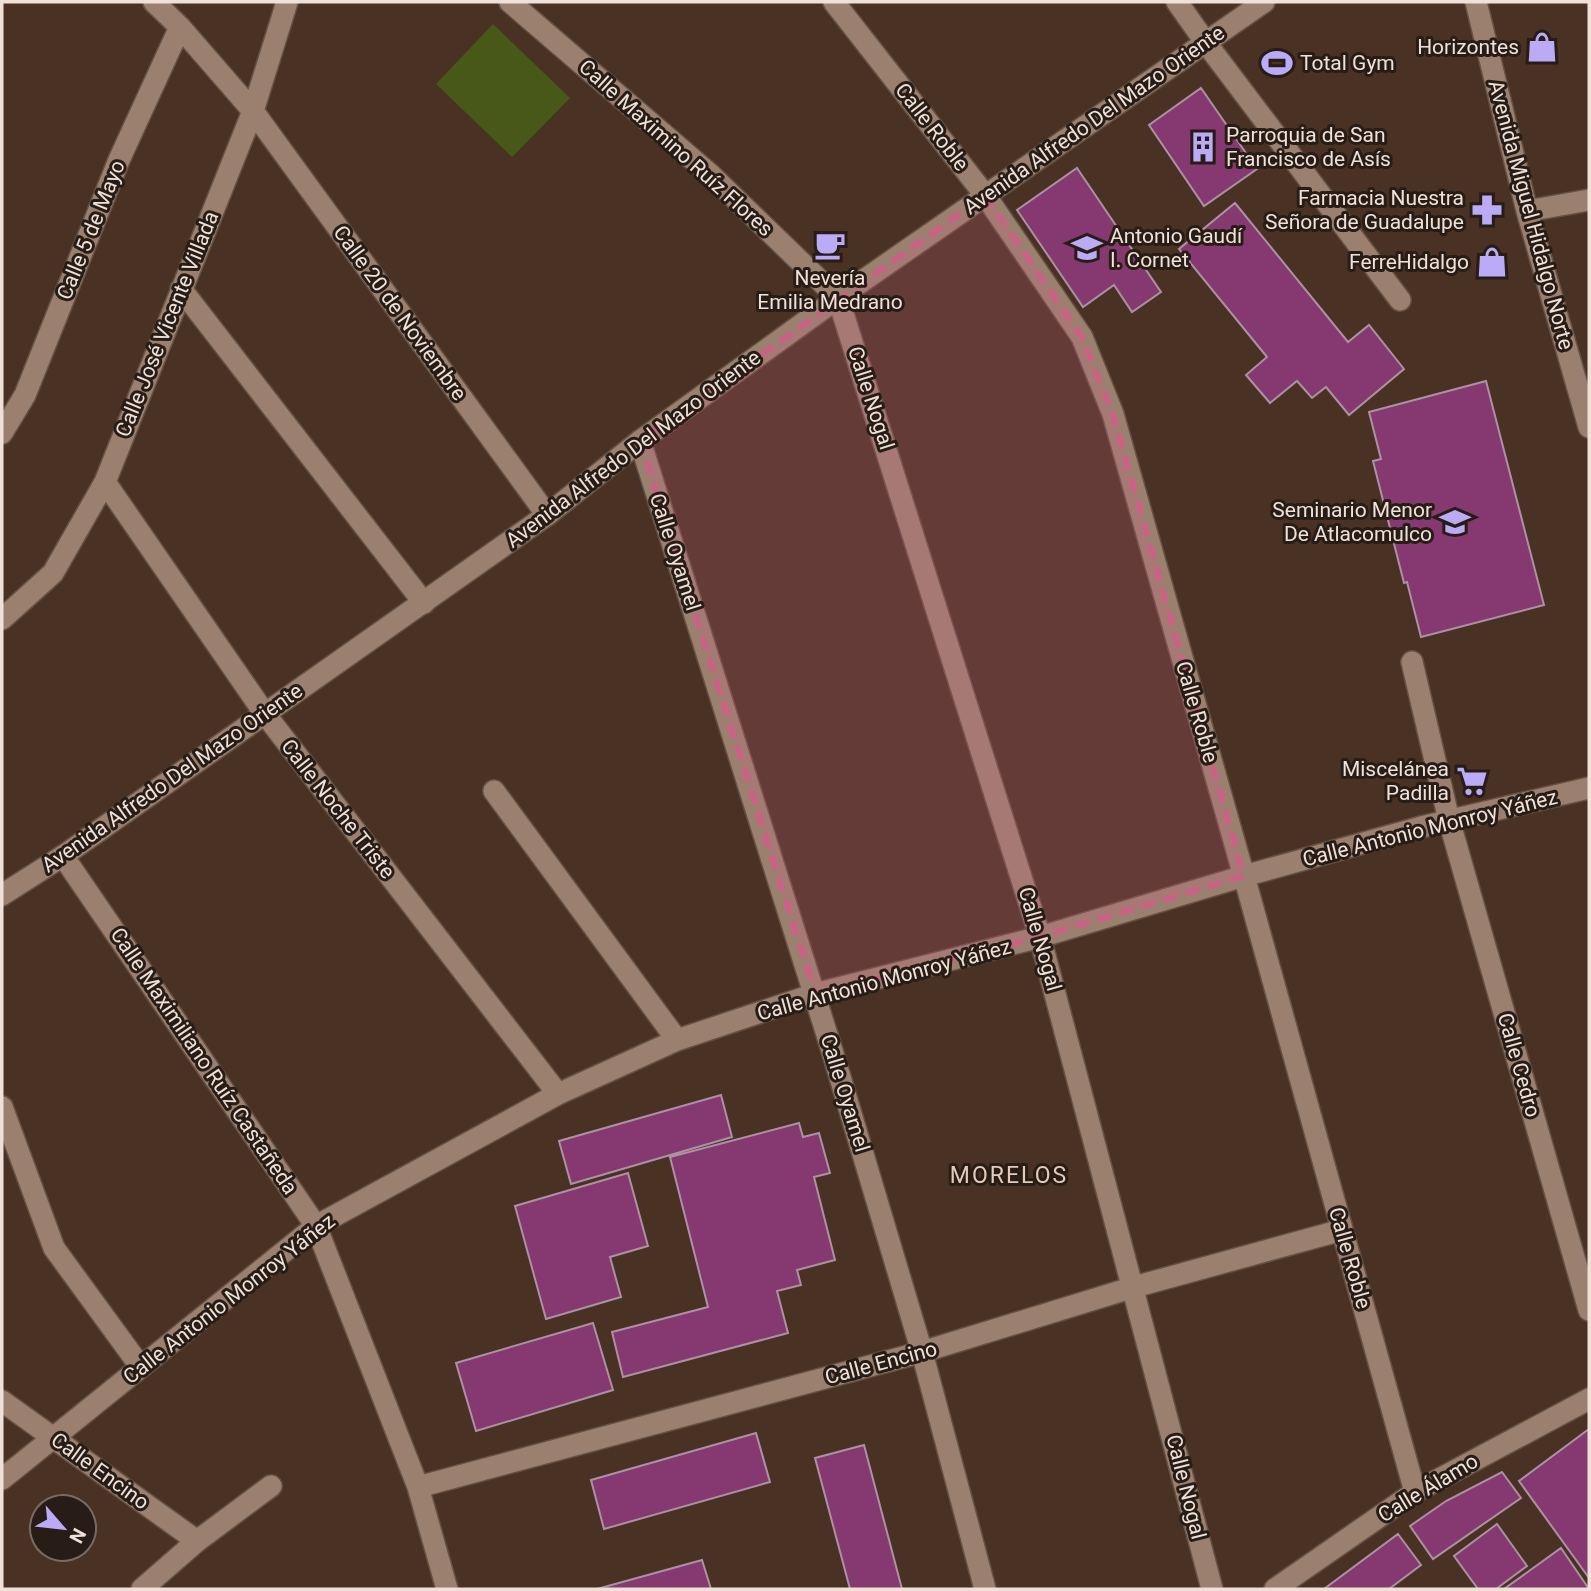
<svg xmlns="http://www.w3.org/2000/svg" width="1591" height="1591" font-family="Roboto,sans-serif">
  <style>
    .green { fill: #475819 }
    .building { fill: #853970; stroke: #ac91a2; stroke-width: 2 }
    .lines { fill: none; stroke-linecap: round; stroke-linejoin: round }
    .street-casing { stroke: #645144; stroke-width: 24 }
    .secondary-casing { stroke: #645144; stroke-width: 24 }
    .street { stroke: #9b8070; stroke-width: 21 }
    .secondary { stroke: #9b8070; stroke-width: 21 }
    .marked { fill: #d25e87; fill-opacity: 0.2; stroke: #d25e87; stroke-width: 5; stroke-dasharray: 14 9; stroke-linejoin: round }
    .labels { text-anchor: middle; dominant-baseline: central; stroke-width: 6; stroke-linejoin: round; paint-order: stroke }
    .poi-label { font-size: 21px; fill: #f0e1d8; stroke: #271d16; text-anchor: end }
    .street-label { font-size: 21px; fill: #f0e1d8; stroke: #271d16 }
    .neighbourhood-label { font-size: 23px; letter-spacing: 2px; fill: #e6c9b7; stroke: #271d16 }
  </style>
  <rect width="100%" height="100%" fill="#493224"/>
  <!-- green -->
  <path class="green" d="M 493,24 L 570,98 L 512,157 L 436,84 Z"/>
  <!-- building -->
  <path class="building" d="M 1201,88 L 1257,169 L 1204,206 L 1149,125 Z
    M 1077,168 L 1161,292 L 1132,312 L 1114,285 L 1083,307 L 1017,210 Z
    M 1235,203 L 1348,342 L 1369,325 L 1404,369 L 1349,415 L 1326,387 L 1312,398 L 1297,381 L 1270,403 L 1246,375 L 1267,357 L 1179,249 Z
    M 1486,381 L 1544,605 L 1421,637 L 1407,582 L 1404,583 L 1373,461 L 1381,459 L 1369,412 Z
    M 721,1095 L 732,1137 L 571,1184 L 559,1141 Z
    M 799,1123 L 803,1137 L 819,1133 L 830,1173 L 814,1177 L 835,1260 L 797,1270 L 801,1285 L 777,1291 L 788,1333 L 623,1377 L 612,1332 L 708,1307 L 670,1157 Z
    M 628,1173 L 648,1246 L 610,1257 L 621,1297 L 546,1319 L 515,1206 Z
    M 593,1323 L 613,1390 L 476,1431 L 456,1363 Z
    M 1589,1429 L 1589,1578 L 1519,1481 Z
    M 756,1433 L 770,1482 L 604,1529 L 591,1480 Z
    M 864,1445 L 902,1589 L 850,1589 L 815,1458 Z
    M 1502,1472 L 1521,1498 L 1433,1559 L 1410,1526 L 1446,1501 Z
    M 1497,1524 L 1527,1566 L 1496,1589 L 1478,1589 L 1454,1556 Z
    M 1398,1534 L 1421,1565 L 1389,1589 L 1324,1589 Z
    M 1561,1548 L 1589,1589 L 1504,1589 Z
    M 702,1560 L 711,1589 L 597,1589 Z"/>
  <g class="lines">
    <!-- street casing -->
    <g class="street-casing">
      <path id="street" d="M 154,2 L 180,27 L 253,111 L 547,515
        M 510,2 L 711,175 L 838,298 L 1040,937 L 1212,1589
        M 834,2 L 985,195 L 1082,337 L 1113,414 L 1244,876 L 1415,1492
        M 1177,2 L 1206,43 L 1400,300
        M 1476,2 L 1527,211 L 1589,427
        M 1527,211 L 1589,200
        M 181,289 L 424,603
        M 2,433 L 25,395 L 119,160 L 180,27
        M 640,441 L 834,1057 L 922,1352 L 985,1589
        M 105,482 L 265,714 L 558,1094
        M 2,619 L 53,573 L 105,482 L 253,111 L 287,2
        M 1412,662 L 1449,820 L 1589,1310
        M 494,791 L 677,1040
        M 63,856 L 316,1226 L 418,1487 L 447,1589
        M 2,1107 L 54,1248 L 140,1366
        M 2,1401 L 197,1541
        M 2,1479 L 316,1226 L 558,1094 L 677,1040 L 815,994 L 1040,937 L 1244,876 L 1421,827 L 1589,788
        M 418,1487 L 922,1352 L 1134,1287 L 1342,1230
        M 142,1589 L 197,1541 L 271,1486
        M 1275,1589 L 1415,1492 L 1589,1399"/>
    </g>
    <!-- secondary casing -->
    <g class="secondary-casing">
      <path id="secondary" d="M 2,895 L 63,856 L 547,515 L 640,441 L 838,298 L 1264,2"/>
    </g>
    <!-- street -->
    <use href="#street" class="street"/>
    <!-- secondary -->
    <use href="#secondary" class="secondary"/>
  </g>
  <!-- marked area -->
  <path class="marked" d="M 985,195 L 1082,337 L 1113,414 L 1244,876 L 1040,937 L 815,994 L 640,441 Z"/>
  <!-- icons -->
  <defs>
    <g id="shop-bare" transform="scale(2.415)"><path d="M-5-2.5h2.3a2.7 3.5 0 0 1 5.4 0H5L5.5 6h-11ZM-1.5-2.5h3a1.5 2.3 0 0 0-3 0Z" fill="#bbaaf6" stroke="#271d16" stroke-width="2.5" paint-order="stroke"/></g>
    <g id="stadium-bare" transform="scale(2.415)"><path d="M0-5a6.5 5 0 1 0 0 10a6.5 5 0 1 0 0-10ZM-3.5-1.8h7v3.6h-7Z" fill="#bbaaf6" stroke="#271d16" stroke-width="2.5" paint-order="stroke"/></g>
    <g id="building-bare" transform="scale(2.415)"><path d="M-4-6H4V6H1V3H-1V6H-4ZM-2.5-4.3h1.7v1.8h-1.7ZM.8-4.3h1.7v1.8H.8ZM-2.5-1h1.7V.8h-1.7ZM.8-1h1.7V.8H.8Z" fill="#bbaaf6" stroke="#271d16" stroke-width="2.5" paint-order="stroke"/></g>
    <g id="pharmacy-bare" transform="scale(2.415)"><path d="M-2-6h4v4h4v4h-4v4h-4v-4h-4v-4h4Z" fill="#bbaaf6" stroke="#271d16" stroke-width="2.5" paint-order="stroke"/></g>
    <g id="cafe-bare" transform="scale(2.415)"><path d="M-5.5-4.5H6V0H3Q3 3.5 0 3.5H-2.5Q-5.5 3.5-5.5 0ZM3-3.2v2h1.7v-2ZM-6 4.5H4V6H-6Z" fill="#bbaaf6" stroke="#271d16" stroke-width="2.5" paint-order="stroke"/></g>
    <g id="school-bare" transform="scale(2.415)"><path d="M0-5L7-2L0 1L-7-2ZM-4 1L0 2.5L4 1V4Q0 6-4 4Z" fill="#bbaaf6" stroke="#271d16" stroke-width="2.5" paint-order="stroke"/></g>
    <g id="supermarket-bare" transform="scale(2.415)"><path d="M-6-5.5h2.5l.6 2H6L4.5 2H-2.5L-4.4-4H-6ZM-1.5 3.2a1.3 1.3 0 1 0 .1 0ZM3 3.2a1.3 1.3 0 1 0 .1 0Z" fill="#bbaaf6" stroke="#271d16" stroke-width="2.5" paint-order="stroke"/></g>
  </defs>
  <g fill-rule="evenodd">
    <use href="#shop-bare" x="1542" y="47"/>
    <use href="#stadium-bare" x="1277" y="63"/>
    <use href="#building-bare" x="1203" y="147"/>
    <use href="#pharmacy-bare" x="1487" y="210"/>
    <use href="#cafe-bare" x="830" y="245"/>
    <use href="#school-bare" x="1087" y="248"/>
    <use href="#shop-bare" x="1492" y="262"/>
    <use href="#school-bare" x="1455" y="522"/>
    <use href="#supermarket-bare" x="1472" y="781"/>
  </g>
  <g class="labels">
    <!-- poi labels -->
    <g class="poi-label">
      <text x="1519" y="47">Horizontes</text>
      <text x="1300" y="63" text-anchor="start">Total Gym</text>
      <text x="1226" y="135" text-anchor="start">Parroquia de San<tspan x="1226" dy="24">Francisco de Asís</tspan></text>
      <text x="1464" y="198">Farmacia Nuestra<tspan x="1464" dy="24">Señora de Guadalupe</tspan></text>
      <text x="1110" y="236" text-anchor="start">Antonio Gaudí<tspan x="1110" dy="24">I. Cornet</tspan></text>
      <text x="1469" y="262">FerreHidalgo</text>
      <text x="830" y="278" text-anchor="middle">Nevería<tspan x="830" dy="24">Emilia Medrano</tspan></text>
      <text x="1432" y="510">Seminario Menor<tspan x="1432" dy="24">De Atlacomulco</tspan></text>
      <text x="1449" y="769">Miscelánea<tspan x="1449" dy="24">Padilla</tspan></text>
    </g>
    <!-- street labels -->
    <g class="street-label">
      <text transform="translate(1094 120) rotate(-35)">Avenida Alfredo Del Mazo Oriente</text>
      <text transform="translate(932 127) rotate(52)">Calle Roble</text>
      <text transform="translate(676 148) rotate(42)">Calle Maximino Ruíz Flores</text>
      <text transform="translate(1531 215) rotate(75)">Avenida Miguel Hidalgo Norte</text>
      <text transform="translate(91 230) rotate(-68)">Calle 5 de Mayo</text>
      <text transform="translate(400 313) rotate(54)">Calle 20 de Noviembre</text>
      <text transform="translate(167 324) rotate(-68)">Calle José Vicente Villada</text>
      <text transform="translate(871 398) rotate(72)">Calle Nogal</text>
      <text transform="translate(633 449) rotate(-37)">Avenida Alfredo Del Mazo Oriente</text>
      <text transform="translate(675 552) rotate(72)">Calle Oyamel</text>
      <text transform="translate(1197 712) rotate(74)">Calle Roble</text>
      <text transform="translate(172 778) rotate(-35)">Avenida Alfredo Del Mazo Oriente</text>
      <text transform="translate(338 809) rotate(52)">Calle Noche Triste</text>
      <text transform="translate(1430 828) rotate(-14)">Calle Antonio Monroy Yáñez</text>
      <text transform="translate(1040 939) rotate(74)">Calle Nogal</text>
      <text transform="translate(884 980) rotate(-15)">Calle Antonio Monroy Yáñez</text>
      <text transform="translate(204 1061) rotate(56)">Calle Maximiliano Ruíz Castañeda</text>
      <text transform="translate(1519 1065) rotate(74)">Calle Cedro</text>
      <text transform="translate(845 1093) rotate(73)">Calle Oyamel</text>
      <text transform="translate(1350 1258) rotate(74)">Calle Roble</text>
      <text transform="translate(229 1299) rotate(-38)">Calle Antonio Monroy Yáñez</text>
      <text transform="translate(881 1363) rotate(-15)">Calle Encino</text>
      <text transform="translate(100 1471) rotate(36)">Calle Encino</text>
      <text transform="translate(1186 1487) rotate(76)">Calle Nogal</text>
      <text transform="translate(1428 1488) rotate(-31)">Calle Álamo</text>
    </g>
    <!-- neighbourhood labels -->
    <g class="neighbourhood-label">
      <text x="1009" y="1175">MORELOS</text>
    </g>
  </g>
  <!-- border -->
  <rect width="1591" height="1591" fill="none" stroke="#f0e1d8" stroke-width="7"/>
  <!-- north arrow -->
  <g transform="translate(63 1528) rotate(118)"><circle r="33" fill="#271d16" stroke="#776b64" stroke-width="2"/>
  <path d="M0-5L12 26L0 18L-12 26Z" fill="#bbaaf6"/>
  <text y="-10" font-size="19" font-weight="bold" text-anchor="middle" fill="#f0e1d8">N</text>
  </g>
</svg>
